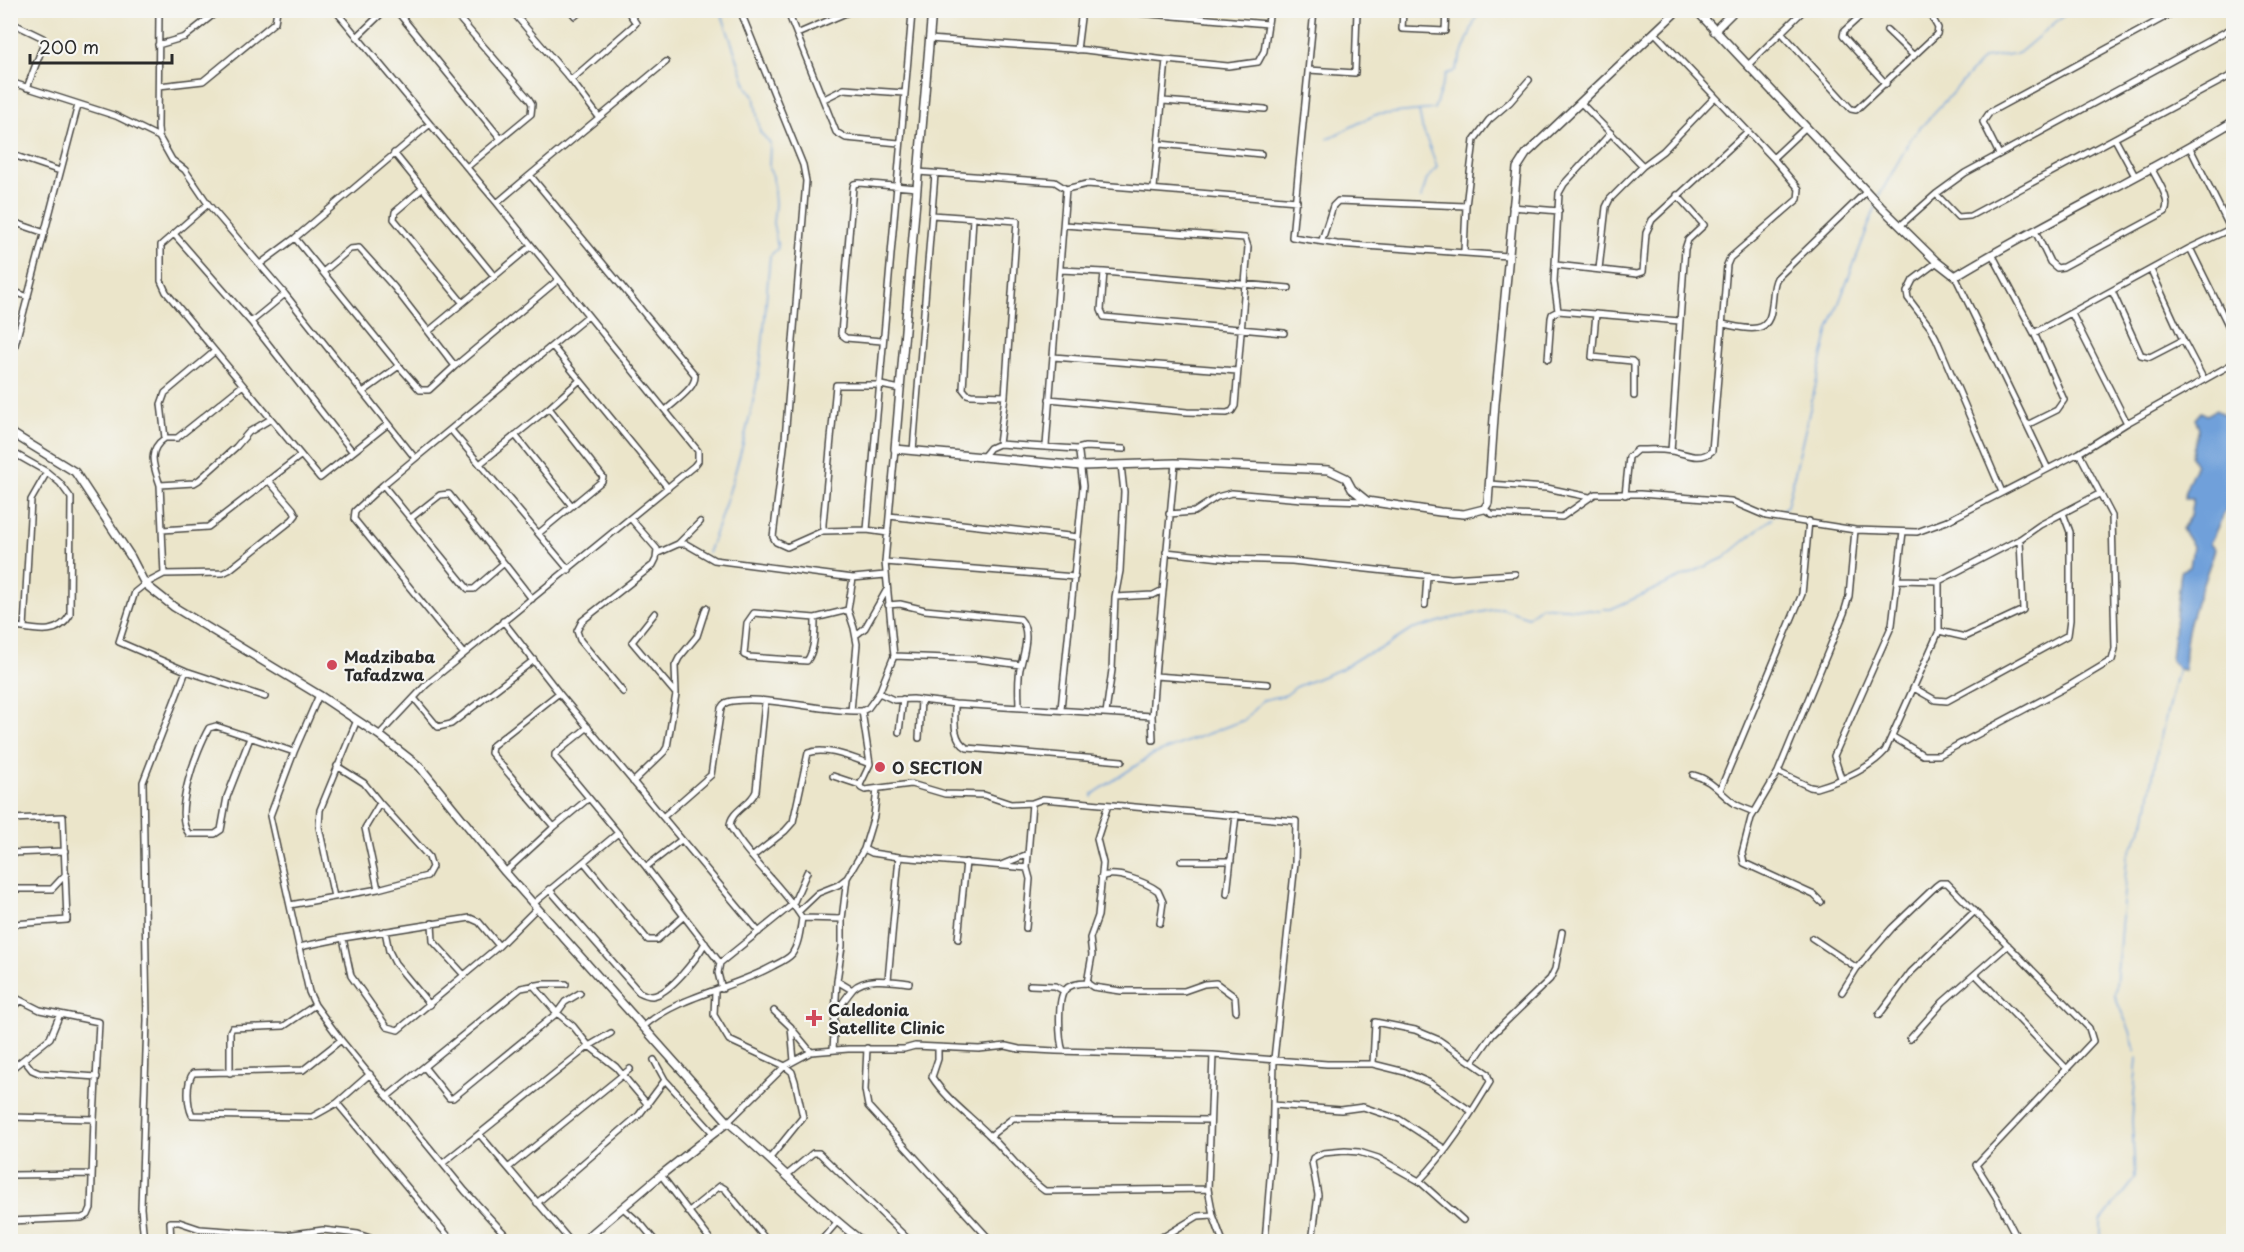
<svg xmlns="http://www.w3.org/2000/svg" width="2244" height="1252" font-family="'Playpen Sans',sans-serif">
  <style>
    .water { fill: #70a0da; stroke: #4e6682; stroke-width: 1.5 }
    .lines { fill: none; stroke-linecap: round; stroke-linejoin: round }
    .stream { stroke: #70a0da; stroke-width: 1.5 }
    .minor-casing { stroke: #484743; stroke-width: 8 }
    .tertiary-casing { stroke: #484743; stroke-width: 10 }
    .minor { stroke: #fff; stroke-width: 5 }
    .tertiary { stroke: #fff; stroke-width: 7 }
    .poi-dot { fill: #d1495b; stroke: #f6f6f2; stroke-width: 2 }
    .labels { text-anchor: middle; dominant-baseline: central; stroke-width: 4.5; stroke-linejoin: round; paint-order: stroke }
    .poi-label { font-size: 16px; font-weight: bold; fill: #2b2b2b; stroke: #f6f6f2; text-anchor: start }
  </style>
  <rect width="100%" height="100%" fill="#f6f6f2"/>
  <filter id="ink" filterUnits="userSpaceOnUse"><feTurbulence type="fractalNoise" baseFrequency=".0167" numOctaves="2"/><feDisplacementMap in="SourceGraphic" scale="12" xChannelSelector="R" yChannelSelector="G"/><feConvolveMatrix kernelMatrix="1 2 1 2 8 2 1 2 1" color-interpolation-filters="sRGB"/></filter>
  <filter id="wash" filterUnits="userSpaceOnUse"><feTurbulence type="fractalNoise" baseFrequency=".008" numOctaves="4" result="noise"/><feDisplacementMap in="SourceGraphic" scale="24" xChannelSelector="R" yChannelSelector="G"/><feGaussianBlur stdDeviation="1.35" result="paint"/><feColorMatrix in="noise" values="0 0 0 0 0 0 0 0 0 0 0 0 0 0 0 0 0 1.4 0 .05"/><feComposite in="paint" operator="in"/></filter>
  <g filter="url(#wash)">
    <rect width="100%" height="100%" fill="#ebe5ca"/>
    <!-- water -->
    <path class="water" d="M 2216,410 L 2225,416 L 2233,418 L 2233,495 L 2210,543 L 2215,549 C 2203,588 2181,629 2185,670 L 2178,669 L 2171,660 L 2181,571 L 2190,567 L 2193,546 L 2182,529 L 2190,516 L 2193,499 L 2184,499 L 2188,483 L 2196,466 L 2191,457 L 2199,428 L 2195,419 L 2201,412 L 2207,415 Z"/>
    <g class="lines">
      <!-- stream -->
      <path class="stream" d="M 1419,111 L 1422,127 L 1437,167 L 1427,179 L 1421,198
        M 1327,139 L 1375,115 L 1434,109 L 1446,74 L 1455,71 L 1479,10
        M 1878,198 L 1912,137 L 1984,58 L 2019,53 L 2070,10
        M 1776,515 L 1787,506 L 1829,329 L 1876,206
        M 708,553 C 730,494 748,433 759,371 C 765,333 766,294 770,256 L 778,248 L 773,223 L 775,204 L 773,176 L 769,169 L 770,143 L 760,132 L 754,96 L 747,87 L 722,15
        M 1603,609 L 1611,609 L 1724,558 L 1772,518
        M 1092,797 L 1093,794 L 1152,755 L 1244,720 L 1263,700 L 1286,695 L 1296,687 L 1341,669 L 1362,656 L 1383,648 L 1411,630 L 1449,619 L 1501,608 L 1528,617 L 1541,606 L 1600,611
        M 2135,1051 L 2130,1031 L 2115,997 L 2127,857 L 2146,819 L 2157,752 L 2178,668
        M 2101,1242 L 2101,1221 L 2135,1178 L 2132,1120 L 2137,1058"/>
    </g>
  </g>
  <g filter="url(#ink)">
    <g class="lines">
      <!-- minor casing -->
      <g class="minor-casing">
        <path id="minor" d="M 159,10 L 158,128 L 159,137 L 172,160 L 185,170 L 208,204 L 285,294 L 415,458
          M 396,10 L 501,139
          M 452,10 L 529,99 L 532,104 L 531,114 L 467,167
          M 511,10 L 571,80 L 599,117
          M 570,10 L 575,16 L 582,10
          M 740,10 L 803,165 L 806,181 L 785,439 L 773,537 L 776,542 L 787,547 L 823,531
          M 787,10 L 836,132 L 846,138 L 899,143
          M 896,10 L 912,13
          M 1103,10 L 1268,24
          M 1314,10 L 1292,237 L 1337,244 L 1508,256
          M 1403,10 L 1402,29 L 1445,31 L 1446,10
          M 1867,10 L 1844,31 L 1843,36 L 1886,84
          M 10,22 L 43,38 L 44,43 L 27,88
          M 1887,30 L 1914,56
          M 1781,32 L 1851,109 L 1856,110 L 1937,34 L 1938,28 L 1928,10
          M 797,34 L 853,10
          M 357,37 L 385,10
          M 929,39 L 1085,50 L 1166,60
          M 158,45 L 185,37 L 219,10
          M 1077,50 L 1082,10
          M 1748,65 L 1804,10
          M 1309,70 L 1355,73 L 1357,10
          M 571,80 L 633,26 L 636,23 L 627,10
          M 10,82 L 116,116 L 159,137
          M 159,86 L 203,81 L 275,22 L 277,10
          M 824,99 L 844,89 L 904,93
          M 1163,101 L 1265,109
          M 1581,103 L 1643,166 L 1663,151 L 1715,97
          M 430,124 L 497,203
          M 2115,139 L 2135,176
          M 1160,144 L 1261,154
          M 2190,148 L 2234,236
          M 394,153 L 494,276
          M 10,154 L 60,171
          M 1999,154 L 1983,122 L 1990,112 L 2178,10
          M 1773,158 L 1806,127
          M 918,172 L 1055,182 L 1066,189
          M 530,175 L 666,62
          M 423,188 L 395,212 L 394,219 L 462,302
          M 1154,188 L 1166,60 L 1228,66 L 1258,62 L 1264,51 L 1270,10
          M 1936,194 L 1958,217 L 1970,216 L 2234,74
          M 208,204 L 161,245 L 161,281 L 166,292 L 320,478 L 388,424
          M 1512,207 L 1559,211
          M 932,215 L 1017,221 L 1005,396 L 999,444
          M 973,218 L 963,389 L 967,394 L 971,395 L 1005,396
          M 10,221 L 45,233
          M 1901,225 L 1936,194 L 1965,173 L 2234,27
          M 2035,231 L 2050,262 L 2057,268 L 2063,267 L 2165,212 C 2172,199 2156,179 2151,167
          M 174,234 L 251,322 L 352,451
          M 295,238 L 399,366 L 363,392
          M 1322,240 L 1333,206 L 1338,201 L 1466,206
          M 2190,248 L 2234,337
          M 1464,251 L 1466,206 L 1474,140 L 1489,120 L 1510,102 L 1529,80
          M 1992,254 L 2034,333 L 2190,248 L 2230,229
          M 1937,262 L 1913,280 L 1907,292 L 1908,298 L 1930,327 L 1936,338 L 2002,492
          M 260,264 L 295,238 L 430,124 L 335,10
          M 1556,265 L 1637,274 L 1643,272 L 1646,233 L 1652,220 L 1747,132
          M 1599,269 L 1606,207 L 1610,199 L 1643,166
          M 1060,270 L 1104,272 L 1289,288
          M 2151,270 L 2183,340 L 2204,380
          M 323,272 L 350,249 L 359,248 L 394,287 L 455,366 L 429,390 L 420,390 L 399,366
          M 1104,272 L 1101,310 L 1104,317 L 1284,333
          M 1955,276 L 2027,425
          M 10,290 L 28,297
          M 2112,291 L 2141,355 L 2150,357 L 2183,340
          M 1558,311 L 1680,321
          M 1596,314 L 1592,357 L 1632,361 L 1634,363 L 1634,396
          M 2072,314 L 2127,423
          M 251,322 L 285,294
          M 1723,324 C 1734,326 1747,330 1757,328 C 1778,325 1769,291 1777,278 L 1867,191
          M 429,331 L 531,246
          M 2034,333 L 2064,400 L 2057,410 L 2027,425 L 2048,469
          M 882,341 L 846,338 L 841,334 L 853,187 L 854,184 L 859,183 L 917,188
          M 553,347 L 668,488
          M 214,352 L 165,393 L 161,404 L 165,438 L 177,438 L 243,385
          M 1053,357 L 1237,371
          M 1548,359 L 1551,318 L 1552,314 L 1558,311 L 1554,282 L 1559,193 L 1564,184 L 1611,133
          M 10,364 L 78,105
          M 455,366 L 558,280
          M 1049,399 L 1187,412 L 1227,413 L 1232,411 L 1235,406 L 1248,247 L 1245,238 L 1064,225
          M 451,430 L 569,570
          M 515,435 L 572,506
          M 165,438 C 146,451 154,467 160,485 L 194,483 L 199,480 L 236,447 L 249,432 L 271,419
          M 1046,446 L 1066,189 L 1087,184 L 1297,201
          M 1077,449 L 1085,447 L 1124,449
          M 10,451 L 47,472
          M 913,451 L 935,174
          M 1671,451 L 1685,249 L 1688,240 L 1704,225 L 1677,195
          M 982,458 L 990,448 L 999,444 L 1077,449 L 1079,453 L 1083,486 L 1061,709
          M 481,463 L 549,408 L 580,380
          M 1175,463 L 1155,676 L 1268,684
          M 1489,484 L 1547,488 L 1589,497
          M 160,485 L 164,574 L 145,584 L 135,592 L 119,642 L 186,671 L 265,697
          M 383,485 L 468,589 L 474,589 L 504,563 L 449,494 L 440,495 L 411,518
          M 1625,495 L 1629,457 L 1637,450 C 1648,450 1660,449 1671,451 C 1686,453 1699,462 1712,451 L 1727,265 L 1730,258 L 1798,199 L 1799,189 L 1773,158 L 1654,32
          M 1484,509 L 1492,514 L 1562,517 L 1595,494 L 1640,494 L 1731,501 L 1766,516 L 1855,530 L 1917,532 L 1947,521 L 2079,453 L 2127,423 L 2234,363
          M 1169,514 L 1194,512 L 1217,497 L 1232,493 L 1302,499 L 1367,501
          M 889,516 L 1078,537
          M 162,530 L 208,527 L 300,456
          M 867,530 L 912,13 L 916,10
          M 539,533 L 602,481 L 603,477 L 549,408
          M 888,533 L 867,530 L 823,531 L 823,524 L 836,385 L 881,385 L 900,389
          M 678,544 L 700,522
          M 1166,552 L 1230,559 L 1292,561 L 1451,578 L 1515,574
          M 658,553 L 678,544 L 686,544 L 714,560 L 853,578
          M 885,562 L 1075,577
          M 504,563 L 532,599
          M 164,574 L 223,573 L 229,570 L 292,520 L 296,515 L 293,509 L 268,480
          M 1899,580 L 1939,581 L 2020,539 L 2040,525 L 2099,494
          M 1115,597 L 1153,595 L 1163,590
          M 888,605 L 900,604 L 925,610 L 1020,619 C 1031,630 1024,652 1021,665 C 1017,677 1019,695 1019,708
          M 1425,605 L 1427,576
          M 815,618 C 815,632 815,650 807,661 L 749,657 L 744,655 L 747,623 L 754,613 L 815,618 L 848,610
          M 503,621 L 559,693 L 759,932
          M 10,626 C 33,629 57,638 70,615 L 71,498 L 60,483 L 47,472 L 31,500 L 24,628
          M 1939,631 L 1965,637 L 2023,610 L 2020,539
          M 856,635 L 865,628 L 886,591
          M 463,653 L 354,519 L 355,511 L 383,485 L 588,316
          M 894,656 L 976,659 L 1021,665
          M 1914,688 L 1935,700 L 1947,701 L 2068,635 L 2070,620 L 2070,532 L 2063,513
          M 623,692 L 580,640 L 577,631 L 582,621 L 653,565 L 656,559 L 657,549 L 631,519
          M 676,693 L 675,666 L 679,658 L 697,636 L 706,608
          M 879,693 L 894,700 L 913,699 L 955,704 L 1152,716 L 1155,676
          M 319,695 L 294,752 L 270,816 L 309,992 L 315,1005 L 341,1040 L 465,1191 L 512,1242
          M 414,698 L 438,727 L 451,724 L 534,660
          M 955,704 C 955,719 952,740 967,748 L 1122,761
          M 851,711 L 857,644 L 854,628 L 848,610 L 853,578 L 885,575
          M 862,711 L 870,764 L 860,785 L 861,788 L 865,790 L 911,784 L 945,794 L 984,795 L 1011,804 L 1032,803 L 1043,799 L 1296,821 L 1295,863 L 1274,1059 L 1272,1153 L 1265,1242
          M 1106,713 L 1112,670 L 1115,597 L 1120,571 L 1124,492 L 1121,465
          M 1152,716 L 1153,740
          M 588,727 L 555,754 L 555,757 L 589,798
          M 899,732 L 903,699
          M 379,735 L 426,685 L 694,466 L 698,461 L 698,451 L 497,203 L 530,175 L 695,375 C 696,388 675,401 666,410
          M 1893,737 L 1923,755 L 1939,755 L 2072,684 L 2112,660 L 2115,649 L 2112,516 L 2079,453
          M 250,738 L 227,797 L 221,830 L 215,834 L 189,834 C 172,814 197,749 209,728 L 216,726 L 294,752
          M 919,738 L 921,700
          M 337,766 L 364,783 L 380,803
          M 1778,772 L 1810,787 L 1816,788 C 1840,781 1868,770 1885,751 L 1939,631 L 1939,581
          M 1693,775 C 1712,779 1722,796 1737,805 C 1743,808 1749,810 1755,812
          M 833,776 L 860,785
          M 1841,778 L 1834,756 L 1892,625 L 1903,532
          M 633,782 L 664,752 L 667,747 L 676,694 L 632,642 L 655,613
          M 1720,790 L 1802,594 L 1809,521
          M 1108,805 L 1097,839 L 1103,863 L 1098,916 L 1090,938 L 1092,955 L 1087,983 L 1093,987 L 1121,991 L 1184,991 L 1204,984 L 1216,983 L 1235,997 L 1236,1011
          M 663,817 L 711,775 L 721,708 C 724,703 726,702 732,701 C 775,696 819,712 862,711 L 868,708 L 879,693 L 894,656 L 885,562 L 895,449
          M 10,819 L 63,817 L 67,920 L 14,924 L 10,930
          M 554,827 L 491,753 L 492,746 L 559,693
          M 864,849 L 872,853 L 899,857 L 1027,868 L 1032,803
          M 10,853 L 65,851
          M 752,857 L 785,831 L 793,822 L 808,753 C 826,746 852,758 870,764
          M 1181,861 L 1231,861
          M 584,862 L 648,940 L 657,940 L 683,917
          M 1001,865 L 1028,854
          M 646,867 L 681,840
          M 505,872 L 554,827 L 589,798 L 646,867 L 720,963
          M 1101,877 C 1115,870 1146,882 1158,891 L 1163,902 L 1160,923
          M 10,889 L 52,889 L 66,874
          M 549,889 L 639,992 C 643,994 647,996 652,996 C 670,994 697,958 705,943
          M 1227,894 L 1236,815
          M 334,897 L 319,827 L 320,810 L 357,720
          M 1821,902 L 1814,895 L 1744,863 L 1742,853 L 1751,818 L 1778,772 L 1844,613 L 1849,596 L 1855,530
          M 533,904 L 618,833
          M 290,905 L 378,889 L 427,876 L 432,867 L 429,857 L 380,803 L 365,828 L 378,889
          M 798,912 L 818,893 L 838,885 L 847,878
          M 802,918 L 842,919
          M 432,923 L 433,941 L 464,975
          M 1026,928 L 1030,879 L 1027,868
          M 385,931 L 389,951 L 395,963 L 430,1005
          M 343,938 L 351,976 L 387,1027 L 398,1030 L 499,946 L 537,908
          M 1812,938 L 1857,968 L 1842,992
          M 958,939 L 966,862
          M 299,947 L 343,938 L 470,918 L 479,922 L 499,946
          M 1857,968 L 1892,928 L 1936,886 L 1940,883 L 1947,883 L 2089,1028 L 2093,1041 L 1976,1165 L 1996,1197 L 2019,1242
          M 1975,974 L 2067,1069
          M 888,980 L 899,857
          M 837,981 L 852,990
          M 533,985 L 557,1013 L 573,1026 L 589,1046 L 616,1067 L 648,1105
          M 1030,985 L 1055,986 L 1064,991
          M 722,989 L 718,973 L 720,963 L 793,904 L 807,872
          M 715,992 L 714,1015 L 729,1040 L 785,1066 L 792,1072 L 795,1081 L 803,1117 L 770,1158
          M 10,995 L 40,1010 L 99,1022 L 94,1119
          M 774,1011 L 791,1027 L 794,1061
          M 10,1012 L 20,1001
          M 836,1013 C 841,1005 847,996 853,989 C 866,976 892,981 909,983
          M 1879,1015 L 1911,972 L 1975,911
          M 644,1026 C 680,995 732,989 773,966 C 779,963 788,959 792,954 C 799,944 800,930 802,918 C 782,885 749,860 730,826 C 730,811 751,805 756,791 L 765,702
          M 792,1029 L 811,1052
          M 1910,1039 L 1943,1002 L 2008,945
          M 341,1040 L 303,1070 L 193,1073 C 186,1083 187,1104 192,1115 L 312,1117 L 337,1103 L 370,1074
          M 867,1048 L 865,1090 L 868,1106 L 992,1242
          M 938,1048 L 938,1059 L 932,1077 C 946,1099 970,1116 988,1134 C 1008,1153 1023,1175 1045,1191 L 1208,1189
          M 833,1050 L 837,981 L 842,946 L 842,919 L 847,878 L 864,849 L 874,816 L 877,789
          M 1063,1051 C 1059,1040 1057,999 1065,990 C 1070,984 1080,983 1087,983
          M 24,1060 L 32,1070 L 39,1073 L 97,1077
          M 654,1060 L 665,1080 L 714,1134
          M 1473,1062 L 1492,1035 L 1550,979 L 1555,969 L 1562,932
          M 1373,1064 L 1375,1022 L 1415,1030 L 1439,1040 L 1487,1073 L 1490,1082 C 1469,1117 1447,1152 1419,1181
          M 425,1068 L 449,1098 L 453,1098 L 557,1013 L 565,1002 L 580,993
          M 10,1070 L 50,1038 L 60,1014
          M 230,1073 L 230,1032 L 232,1028 L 284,1026 L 315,1005
          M 388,1096 L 521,988 L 543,984 L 566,984
          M 337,1103 L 453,1242
          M 1273,1105 L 1341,1110 L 1363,1107 L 1399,1119 L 1445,1149
          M 10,1117 L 94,1119 L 91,1208 L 88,1215 L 82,1218 L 10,1221
          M 728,1122 L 785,1066 L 811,1052 L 848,1049 L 904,1049 L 915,1046 L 979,1049 L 1006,1046 L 1019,1049 L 1056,1051 L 1213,1055
          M 480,1135 L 571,1242
          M 990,1136 L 1013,1118 L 1210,1120
          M 443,1163 L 589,1046 L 611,1033
          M 508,1168 L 630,1069
          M 10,1175 L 92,1174
          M 661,1175 L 712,1242
          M 787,1175 L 813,1153 L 819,1153 L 911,1242
          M 537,1203 L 639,1115 L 665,1080
          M 623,1208 L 642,1225 L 656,1242
          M 688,1212 L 720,1186 L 725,1189 L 768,1242
          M 595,1232 L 602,1242
          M 144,1242 L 141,1208 L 147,1020 L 143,782 L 186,671
          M 171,1242 L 170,1222 L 179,1222 L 200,1229 L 286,1235 L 323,1230 L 358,1234 L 370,1238 L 376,1242
          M 820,1242 L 837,1222
          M 1134,1242 L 1165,1236 L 1198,1216 L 1213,1215
          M 1223,1242 L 1213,1215 L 1208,1189 L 1213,1055 L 1327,1064 L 1373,1064 L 1405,1072 L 1430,1083 L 1471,1111
          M 1312,1242 L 1318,1195 L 1312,1162 L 1313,1158 L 1323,1153 L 1345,1151 L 1359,1152 L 1378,1158 L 1419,1181 L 1463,1220"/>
      </g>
      <!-- tertiary casing -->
      <g class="tertiary-casing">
        <path id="tertiary" d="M 932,10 L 895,449 L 1081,466 L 1175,463 L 1329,470 L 1346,478 L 1352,489 L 1367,501 L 1440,512 L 1464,514 L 1484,509 L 1488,503 L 1495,404 L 1517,168 L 1526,154 L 1678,10
          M 1696,10 L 1881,207 L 1937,262 L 1955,276 C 2046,221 2143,176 2234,121
          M 1714,31 L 1735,10
          M 10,432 L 75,472 L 131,557 L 145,584 L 174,607 L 319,695 L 379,735 L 420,767 L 505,872 L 728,1122 C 774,1161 815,1206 863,1242
          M 582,1242 L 661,1175 L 728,1122"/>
      </g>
      <!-- minor -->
      <use href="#minor" class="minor"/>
      <!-- tertiary -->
      <use href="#tertiary" class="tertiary"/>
    </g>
  </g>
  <!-- markers -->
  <g class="poi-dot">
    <circle cx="332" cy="665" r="6"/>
    <circle cx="880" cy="767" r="6"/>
    <path d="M811 1009h6v6h6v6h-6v6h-6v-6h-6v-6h6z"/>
  </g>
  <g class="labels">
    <!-- poi labels -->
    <g class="poi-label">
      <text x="344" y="656">Madzibaba<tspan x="344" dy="18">Tafadzwa</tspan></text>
      <text x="892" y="767">O SECTION</text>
      <text x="828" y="1009">Caledonia<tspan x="828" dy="18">Satellite Clinic</tspan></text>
    </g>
  </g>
  <!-- margin -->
  <rect width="2244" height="1252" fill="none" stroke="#f6f6f2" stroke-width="36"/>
  <!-- scale -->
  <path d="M30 54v9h142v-9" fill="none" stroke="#2b2b2b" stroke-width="3"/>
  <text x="39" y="54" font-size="18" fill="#2b2b2b" stroke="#f6f6f2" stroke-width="4.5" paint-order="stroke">200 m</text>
</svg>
